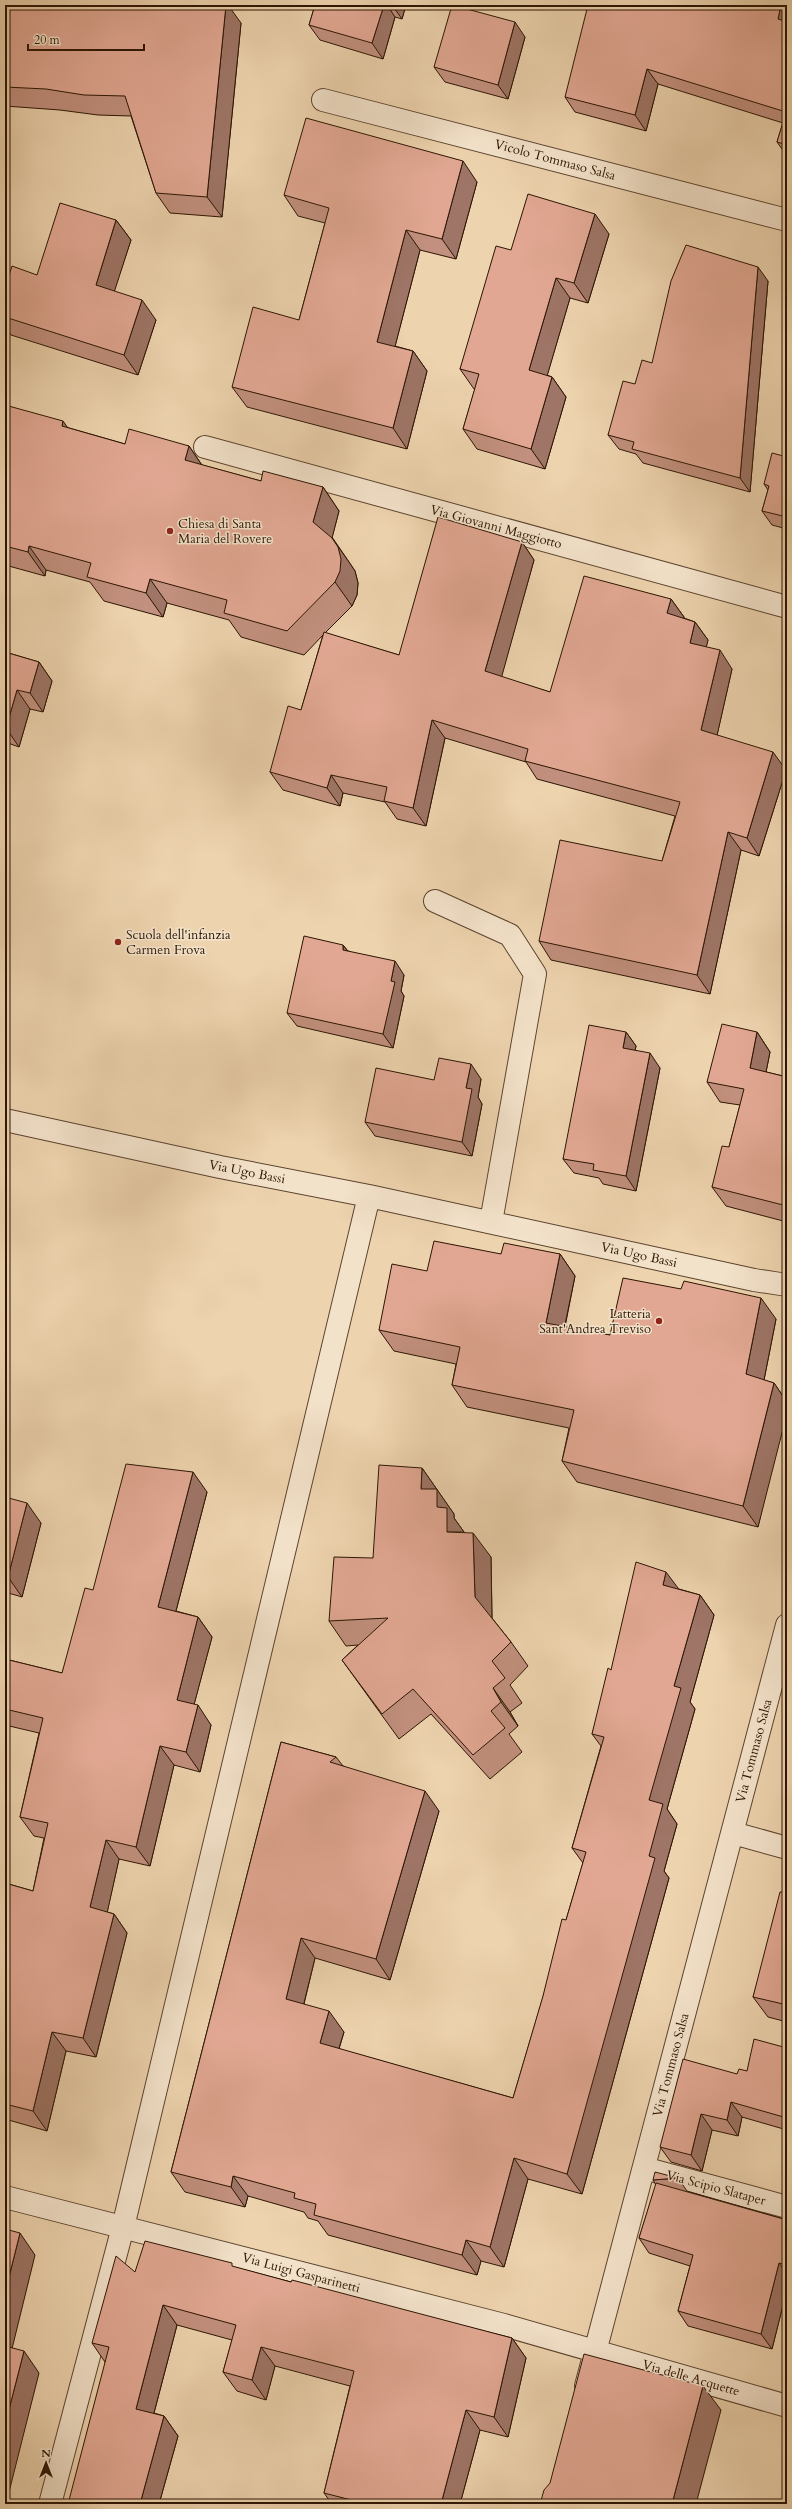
<svg xmlns="http://www.w3.org/2000/svg" width="792" height="2509" font-family="Cardo,serif">
  <style>
    .lines { fill: none; stroke-linecap: round; stroke-linejoin: round }
    .minor-casing { stroke: #5c442e; stroke-width: 24 }
    .minor { stroke: #f3e2ca; stroke-width: 22 }
    .wall { fill: #c2907e; stroke: #2c1503 }
    .shaded-wall { fill: #9e7566; stroke: #2c1503 }
    .building { fill: #e1a792; stroke: #2c1503 }
    .poi-dot { fill: #8f2418; stroke: #f3e2ca; stroke-width: 1.5 }
    .labels { text-anchor: middle; dominant-baseline: central; stroke-width: 3; stroke-linejoin: round; paint-order: stroke }
    .street-label { font-size: 13px; fill: #2c1503; stroke: #f3e2ca }
    .poi-label { font-size: 13px; fill: #2c1503; stroke: #f3e2ca; text-anchor: start }
  </style>
  <rect width="100%" height="100%" fill="#edd3ae"/>
  <filter id="stains"><feTurbulence type="fractalNoise" baseFrequency=".005" numOctaves="4"/><feColorMatrix values="0 0 0 0 .2 0 0 0 0 .09 0 0 0 0 .02 0 0 0 .5 -.17"/></filter>
  <radialGradient id="worn" r=".72"><stop offset=".6" stop-color="#630" stop-opacity="0"/><stop offset="1" stop-color="#630" stop-opacity=".3"/></radialGradient>
  <g class="lines">
    <!-- minor casing -->
    <g class="minor-casing">
      <path id="minor" d="M 323,100 L 787,220
        M 205,447 L 787,607
        M 435,901 L 510,935 L 535,974 L 491,1222
        M 5,1120 L 220,1167 L 369,1196 L 754,1280 L 787,1285
        M 733,1833 L 787,1848
        M 644,2168 L 787,2207
        M 5,2197 L 504,2325 L 787,2406
        M 586,2386 L 787,1625
        M 50,2504 L 123,2227 L 369,1196"/>
    </g>
    <!-- minor -->
    <use href="#minor" class="minor"/>
  </g>
  <!-- wall -->
  <path class="wall" d="M 5,5 L 241,23 L 222,217 L 170,213 L 156,193 L 131,116 L 98,115 L 60,110 L 5,106 Z
    M 315,5 L 406,5 L 402,19 L 395,17 L 383,59 L 320,40 L 309,25 Z
    M 787,5 L 787,156 L 777,142 L 783,123 L 658,84 L 646,131 L 575,112 L 565,97 Z
    M 525,37 L 508,99 L 445,82 L 434,67 Z
    M 477,182 L 456,259 L 420,250 L 395,346 L 413,351 L 427,371 L 407,449 L 247,407 L 232,387 L 299,320 L 325,223 L 298,216 L 284,195 Z
    M 116,220 L 131,240 L 114,291 L 156,320 L 138,375 L 11,335 L 5,327 L 5,288 L 37,275 Z
    M 609,234 L 588,303 L 570,298 L 547,375 L 552,377 L 566,397 L 545,469 L 477,449 L 463,429 L 475,389 L 474,389 L 460,369 L 511,250 Z
    M 768,281 L 750,492 L 643,463 L 636,454 L 619,449 L 608,435 L 635,384 L 652,363 Z
    M 5,405 L 69,428 L 125,444 L 189,446 L 202,465 L 261,481 L 323,487 L 339,511 L 332,537 L 349,562 L 355,571 L 358,583 L 357,595 L 352,606 L 325,633 L 399,655 L 522,542 L 534,560 L 501,677 L 550,692 L 671,599 L 684,617 L 684,618 L 695,622 L 708,640 L 706,647 L 732,669 L 717,735 L 786,770 L 759,856 L 741,850 L 710,994 L 551,960 L 539,941 L 662,861 L 675,816 L 537,779 L 526,762 L 445,738 L 426,826 L 397,819 L 385,802 L 343,793 L 340,806 L 283,790 L 270,772 L 301,710 L 323,635 L 304,655 L 241,637 L 229,620 L 167,603 L 163,617 L 104,601 L 90,582 L 46,570 L 45,576 L 5,565 Z
    M 787,457 L 787,529 L 772,525 L 762,511 L 768,490 L 764,484 Z
    M 5,652 L 39,662 L 52,681 L 43,712 L 30,709 L 19,747 L 5,742 Z
    M 343,945 L 348,951 L 404,975 L 401,991 L 404,996 L 393,1048 L 297,1026 L 287,1013 Z
    M 626,1032 L 636,1046 L 635,1050 L 660,1068 L 636,1191 L 603,1184 L 599,1178 L 574,1173 L 563,1159 Z
    M 757,1032 L 770,1052 L 766,1072 L 787,1077 L 787,1222 L 726,1206 L 712,1187 L 729,1147 L 740,1105 L 720,1102 L 707,1082 Z
    M 481,1079 L 478,1097 L 482,1104 L 472,1156 L 375,1136 L 365,1122 L 434,1080 Z
    M 501,1254 L 560,1254 L 575,1276 L 565,1327 L 610,1335 L 776,1319 L 764,1380 L 774,1383 L 787,1402 L 758,1527 L 577,1482 L 562,1461 L 569,1428 L 467,1407 L 452,1385 L 456,1364 L 394,1351 L 379,1330 L 427,1271 Z
    M 422,1468 L 454,1514 L 454,1518 L 464,1532 L 491,1557 L 492,1618 L 511,1642 L 528,1666 L 510,1685 L 522,1703 L 510,1712 L 518,1726 L 509,1734 L 522,1752 L 490,1779 L 431,1714 L 399,1739 L 342,1660 L 358,1645 L 346,1646 L 329,1621 L 373,1558 Z
    M 207,1492 L 176,1611 L 198,1617 L 212,1637 L 194,1704 L 211,1725 L 200,1772 L 174,1765 L 150,1866 L 119,1859 L 107,1912 L 114,1914 L 127,1933 L 96,2057 L 66,2051 L 47,2131 L 5,2119 L 5,1883 L 33,1891 L 44,1838 L 34,1836 L 20,1817 L 39,1733 L 5,1725 L 5,1659 L 62,1673 L 93,1590 Z
    M 5,1497 L 41,1523 L 22,1597 L 5,1592 Z
    M 679,1589 L 700,1595 L 714,1615 L 690,1702 L 695,1709 L 667,1809 L 677,1824 L 664,1871 L 669,1878 L 582,2194 L 528,2179 L 504,2267 L 481,2261 L 477,2275 L 328,2235 L 318,2221 L 308,2218 L 304,2212 L 248,2196 L 245,2207 L 185,2192 L 171,2172 L 281,1742 L 336,1757 L 343,1766 L 439,1811 L 390,1980 L 315,1958 L 304,2004 L 344,2032 L 339,2049 L 513,2098 L 583,1863 L 572,1848 L 601,1746 L 592,1734 L 611,1670 Z
    M 787,1892 L 787,2022 L 768,2017 L 753,1997 Z
    M 787,2048 L 787,2130 L 742,2117 L 738,2136 L 712,2130 L 702,2171 L 671,2162 L 660,2147 L 737,2074 L 747,2071 Z
    M 678,2178 L 687,2191 L 787,2220 L 787,2289 L 772,2349 L 688,2326 L 678,2311 L 690,2266 L 649,2253 L 639,2238 L 656,2185 L 653,2180 Z
    M 234,2267 L 291,2282 L 512,2338 L 526,2358 L 508,2437 L 480,2430 L 460,2504 L 332,2504 L 324,2493 L 350,2386 L 275,2366 L 266,2400 L 237,2391 L 223,2372 L 232,2340 L 177,2325 L 154,2413 L 164,2416 L 178,2436 L 159,2504 L 105,2362 L 92,2343 Z"/>
  <!-- shaded-wall -->
  <path class="shaded-wall" d="M 226,5 L 228,5 L 241,23 L 222,217 L 207,197 Z
    M 384,5 L 387,5 L 395,17 L 383,59 L 372,43 Z
    M 392,5 L 406,5 L 402,19 Z
    M 781,5 L 787,5 L 787,33 L 778,19 Z
    M 515,22 L 525,37 L 508,99 L 498,85 Z
    M 647,69 L 658,84 L 646,131 L 635,115 Z
    M 463,161 L 477,182 L 456,259 L 442,239 Z
    M 595,214 L 609,234 L 588,303 L 574,283 Z
    M 116,220 L 131,240 L 110,305 L 96,285 Z
    M 406,230 L 420,250 L 391,362 L 377,342 Z
    M 758,267 L 768,281 L 750,492 L 740,478 Z
    M 556,278 L 570,298 L 543,390 L 529,370 Z
    M 142,300 L 156,320 L 138,375 L 124,355 Z
    M 413,351 L 427,371 L 407,449 L 393,428 Z
    M 552,377 L 566,397 L 545,469 L 531,449 Z
    M 63,421 L 80,445 L 62,426 Z
    M 189,446 L 205,470 L 185,460 Z
    M 323,487 L 339,511 L 330,546 L 313,522 Z
    M 332,538 L 349,562 L 355,571 L 358,583 L 357,595 L 352,606 L 335,582 Z
    M 522,542 L 534,560 L 498,690 L 485,671 Z
    M 29,546 L 46,570 L 45,576 L 28,552 Z
    M 150,579 L 167,603 L 163,617 L 146,593 Z
    M 671,599 L 684,617 L 680,631 L 667,613 Z
    M 695,622 L 708,640 L 703,661 L 690,643 Z
    M 720,650 L 732,669 L 714,749 L 701,730 Z
    M 39,662 L 52,681 L 43,712 L 30,693 Z
    M 17,690 L 30,709 L 19,747 L 6,728 Z
    M 432,720 L 445,738 L 426,826 L 413,808 Z
    M 773,752 L 786,770 L 759,856 L 747,838 Z
    M 331,775 L 343,793 L 340,806 L 327,788 Z
    M 728,832 L 741,850 L 710,994 L 697,975 Z
    M 343,945 L 353,958 L 343,950 Z
    M 395,961 L 404,975 L 401,991 L 404,996 L 393,1048 L 383,1034 L 391,981 Z
    M 626,1032 L 636,1046 L 633,1062 L 623,1048 Z
    M 757,1032 L 770,1052 L 763,1087 L 750,1068 Z
    M 650,1053 L 660,1068 L 636,1191 L 626,1176 Z
    M 471,1064 L 481,1079 L 478,1097 L 482,1104 L 472,1156 L 462,1142 L 466,1088 Z
    M 560,1254 L 575,1276 L 561,1344 L 546,1323 Z
    M 761,1298 L 776,1319 L 761,1395 L 746,1374 Z
    M 774,1383 L 787,1402 L 787,1413 L 758,1527 L 743,1506 Z
    M 422,1468 L 454,1514 L 454,1518 L 464,1532 L 447,1532 L 421,1489 Z
    M 193,1472 L 207,1492 L 172,1626 L 158,1607 Z
    M 27,1503 L 41,1523 L 22,1597 L 8,1577 Z
    M 473,1533 L 491,1557 L 492,1622 L 475,1597 Z
    M 666,1572 L 681,1592 L 663,1585 Z
    M 700,1595 L 714,1615 L 690,1702 L 695,1709 L 667,1809 L 677,1824 L 664,1871 L 669,1878 L 582,2194 L 567,2174 L 649,1856 L 649,1800 L 674,1686 Z
    M 198,1617 L 212,1637 L 190,1720 L 177,1700 Z
    M 493,1688 L 510,1712 L 518,1726 L 501,1702 Z
    M 198,1705 L 211,1725 L 200,1772 L 186,1752 Z
    M 160,1746 L 174,1765 L 150,1866 L 136,1847 Z
    M 425,1791 L 439,1811 L 390,1980 L 376,1959 Z
    M 106,1840 L 119,1859 L 104,1927 L 90,1907 Z
    M 114,1914 L 127,1933 L 96,2057 L 83,2038 Z
    M 301,1938 L 315,1958 L 300,2019 L 286,1999 Z
    M 787,1991 L 787,2010 L 783,2004 Z
    M 329,2011 L 344,2032 L 334,2064 L 320,2043 Z
    M 52,2032 L 66,2051 L 47,2131 L 33,2111 Z
    M 731,2102 L 742,2117 L 738,2136 L 727,2120 Z
    M 701,2114 L 712,2130 L 702,2171 L 691,2155 Z
    M 514,2158 L 528,2179 L 504,2267 L 490,2247 Z
    M 233,2176 L 248,2196 L 245,2207 L 231,2187 Z
    M 20,2233 L 35,2255 L 8,2365 L 5,2361 L 5,2293 Z
    M 466,2240 L 481,2261 L 477,2275 L 462,2255 Z
    M 779,2263 L 787,2274 L 787,2289 L 772,2349 L 761,2334 Z
    M 163,2305 L 177,2325 L 150,2428 L 136,2409 Z
    M 512,2338 L 526,2358 L 508,2437 L 494,2417 Z
    M 261,2347 L 275,2366 L 266,2400 L 252,2380 Z
    M 24,2351 L 39,2373 L 6,2504 L 5,2504 L 5,2425 Z
    M 703,2386 L 721,2410 L 696,2504 L 672,2504 Z
    M 466,2410 L 480,2430 L 460,2504 L 441,2504 Z
    M 164,2416 L 178,2436 L 159,2504 L 140,2504 Z"/>
  <!-- building -->
  <path class="building" d="M 5,5 L 226,5 L 207,197 L 156,193 L 125,96 L 84,95 L 46,89 L 5,87 Z
    M 315,5 L 384,5 L 372,43 L 309,25 Z
    M 452,5 L 515,22 L 498,85 L 434,67 Z
    M 588,5 L 781,5 L 778,19 L 787,22 L 787,145 L 777,142 L 786,112 L 647,69 L 635,115 L 565,97 Z
    M 306,118 L 463,161 L 442,239 L 406,230 L 377,342 L 413,351 L 393,428 L 232,387 L 253,307 L 299,320 L 329,208 L 284,195 Z
    M 528,194 L 595,214 L 574,283 L 556,278 L 529,370 L 552,377 L 531,449 L 463,429 L 479,374 L 460,369 L 496,246 L 511,250 Z
    M 60,203 L 116,220 L 96,285 L 142,300 L 124,355 L 5,317 L 5,288 L 12,266 L 37,275 Z
    M 686,245 L 758,267 L 740,478 L 632,449 L 634,442 L 608,435 L 623,381 L 635,384 L 642,360 L 652,363 L 671,281 Z
    M 5,405 L 63,421 L 62,426 L 125,444 L 129,429 L 189,446 L 185,460 L 261,481 L 263,471 L 323,487 L 313,522 L 332,538 L 338,547 L 341,559 L 340,571 L 335,582 L 287,631 L 224,613 L 227,600 L 150,579 L 146,593 L 87,577 L 91,563 L 29,546 L 28,552 L 5,546 Z
    M 772,453 L 787,457 L 787,517 L 762,511 L 769,486 L 764,484 Z
    M 438,517 L 522,542 L 485,671 L 550,692 L 584,576 L 671,599 L 667,613 L 695,622 L 690,643 L 720,650 L 701,730 L 773,752 L 747,838 L 728,832 L 697,975 L 539,941 L 560,840 L 662,861 L 680,802 L 525,761 L 528,749 L 432,720 L 413,808 L 384,801 L 387,787 L 331,775 L 327,788 L 270,772 L 288,706 L 301,710 L 324,632 L 399,655 Z
    M 5,652 L 39,662 L 30,693 L 17,690 L 6,728 L 5,728 Z
    M 304,936 L 343,945 L 343,950 L 395,961 L 391,981 L 395,982 L 383,1034 L 287,1013 Z
    M 722,1024 L 757,1032 L 750,1068 L 787,1077 L 787,1206 L 712,1187 L 722,1146 L 729,1147 L 744,1089 L 707,1082 Z
    M 589,1025 L 626,1032 L 623,1048 L 650,1053 L 626,1176 L 593,1170 L 594,1164 L 563,1159 Z
    M 439,1058 L 471,1064 L 466,1088 L 472,1089 L 462,1142 L 365,1122 L 376,1068 L 434,1080 Z
    M 434,1241 L 501,1254 L 504,1243 L 560,1254 L 546,1323 L 610,1335 L 623,1278 L 681,1289 L 684,1281 L 761,1298 L 746,1374 L 774,1383 L 743,1506 L 562,1461 L 574,1410 L 452,1385 L 460,1347 L 379,1330 L 392,1264 L 427,1271 Z
    M 126,1464 L 193,1472 L 158,1607 L 198,1617 L 177,1700 L 198,1705 L 186,1752 L 160,1746 L 136,1847 L 106,1840 L 90,1907 L 114,1914 L 83,2038 L 52,2032 L 33,2111 L 5,2104 L 5,1883 L 33,1891 L 48,1823 L 20,1817 L 43,1718 L 5,1709 L 5,1659 L 62,1673 L 85,1588 L 93,1590 Z
    M 379,1465 L 422,1468 L 421,1489 L 437,1489 L 437,1507 L 447,1508 L 447,1532 L 473,1533 L 475,1597 L 511,1642 L 492,1661 L 505,1678 L 493,1688 L 501,1702 L 491,1711 L 505,1728 L 473,1755 L 413,1689 L 382,1714 L 342,1660 L 388,1618 L 329,1621 L 334,1557 L 373,1558 Z
    M 5,1497 L 27,1503 L 8,1577 L 5,1576 Z
    M 636,1562 L 666,1572 L 663,1585 L 700,1595 L 674,1686 L 681,1688 L 649,1800 L 663,1804 L 649,1856 L 655,1858 L 567,2174 L 514,2158 L 490,2247 L 466,2240 L 462,2255 L 314,2215 L 316,2204 L 294,2198 L 295,2193 L 233,2176 L 231,2187 L 171,2172 L 281,1742 L 336,1757 L 330,1762 L 425,1791 L 376,1959 L 301,1938 L 286,1999 L 329,2011 L 320,2043 L 513,2098 L 543,1996 L 562,1919 L 566,1920 L 586,1852 L 572,1848 L 604,1737 L 592,1734 L 608,1668 L 611,1670 Z
    M 780,1892 L 787,1892 L 787,1991 L 783,2004 L 753,1997 Z
    M 754,2039 L 787,2048 L 787,2118 L 731,2102 L 727,2120 L 701,2114 L 691,2155 L 660,2147 L 683,2059 L 737,2074 L 739,2069 L 747,2071 Z
    M 655,2172 L 678,2178 L 653,2180 Z
    M 656,2183 L 787,2220 L 787,2265 L 779,2263 L 761,2334 L 678,2311 L 693,2255 L 639,2238 Z
    M 5,2229 L 20,2233 L 5,2293 Z
    M 145,2241 L 232,2263 L 232,2266 L 291,2282 L 292,2280 L 512,2338 L 494,2417 L 466,2410 L 441,2504 L 367,2504 L 324,2493 L 354,2371 L 261,2347 L 252,2380 L 223,2372 L 236,2325 L 163,2305 L 136,2409 L 164,2416 L 140,2504 L 68,2504 L 109,2347 L 92,2343 L 116,2256 L 135,2272 Z
    M 5,2346 L 24,2351 L 5,2425 Z
    M 584,2354 L 703,2386 L 672,2504 L 540,2504 L 544,2490 L 550,2483 Z"/>
  <!-- markers -->
  <g class="poi-dot">
    <circle cx="170" cy="531" r="4"/>
    <circle cx="118" cy="942" r="4"/>
    <circle cx="659" cy="1321" r="4"/>
  </g>
  <g class="labels">
    <!-- street labels -->
    <g class="street-label">
      <text transform="translate(555 160) rotate(15)">Vicolo Tommaso Salsa</text>
      <text transform="translate(496 527) rotate(15)">Via Giovanni Maggiotto</text>
      <text transform="translate(247 1172) rotate(11)">Via Ugo Bassi</text>
      <text transform="translate(639 1255) rotate(12)">Via Ugo Bassi</text>
      <text transform="translate(754 1751) rotate(-75)">Via Tommaso Salsa</text>
      <text transform="translate(671 2065) rotate(-75)">Via Tommaso Salsa</text>
      <text transform="translate(716 2188) rotate(15)">Via Scipio Slataper</text>
      <text transform="translate(301 2273) rotate(15)">Via Luigi Gasparinetti</text>
      <text transform="translate(691 2378) rotate(16)">Via delle Acquette</text>
    </g>
    <!-- poi labels -->
    <g class="poi-label">
      <text x="178" y="524">Chiesa di Santa<tspan x="178" dy="15">Maria del Rovere</tspan></text>
      <text x="126" y="935">Scuola dell'infanzia<tspan x="126" dy="15">Carmen Frova</tspan></text>
      <text x="651" y="1314" text-anchor="end">Latteria<tspan x="651" dy="15">Sant'Andrea Treviso</tspan></text>
    </g>
  </g>
  <!-- margin -->
  <rect width="792" height="2509" fill="none" stroke="#edd3ae" stroke-width="20"/>
  <rect x="6" y="6" width="780" height="2497" fill="none" stroke="#2c1503" stroke-width="2"/>
  <rect x="10" y="10" width="772" height="2489" fill="none" stroke="#2c1503"/>
  <!-- north arrow -->
  <g transform="translate(46 2463)" stroke="#f3e2ca" stroke-width="3" paint-order="stroke">
  <path d="M0-3L7 15L0 10L-7 15Z" fill="#2c1503"/>
  <text y="-6" font-size="11" font-weight="bold" text-anchor="middle" fill="#2c1503">N</text>
  </g>
  <!-- scale -->
  <path d="M28 44v6h116v-6" fill="none" stroke="#2c1503" stroke-width="2"/>
  <text x="34" y="44" font-size="12" fill="#2c1503" stroke="#f3e2ca" stroke-width="3" paint-order="stroke">20 m</text>
  <rect width="100%" height="100%" filter="url(#stains)"/>
  <rect width="100%" height="100%" fill="url(#worn)"/>
</svg>
